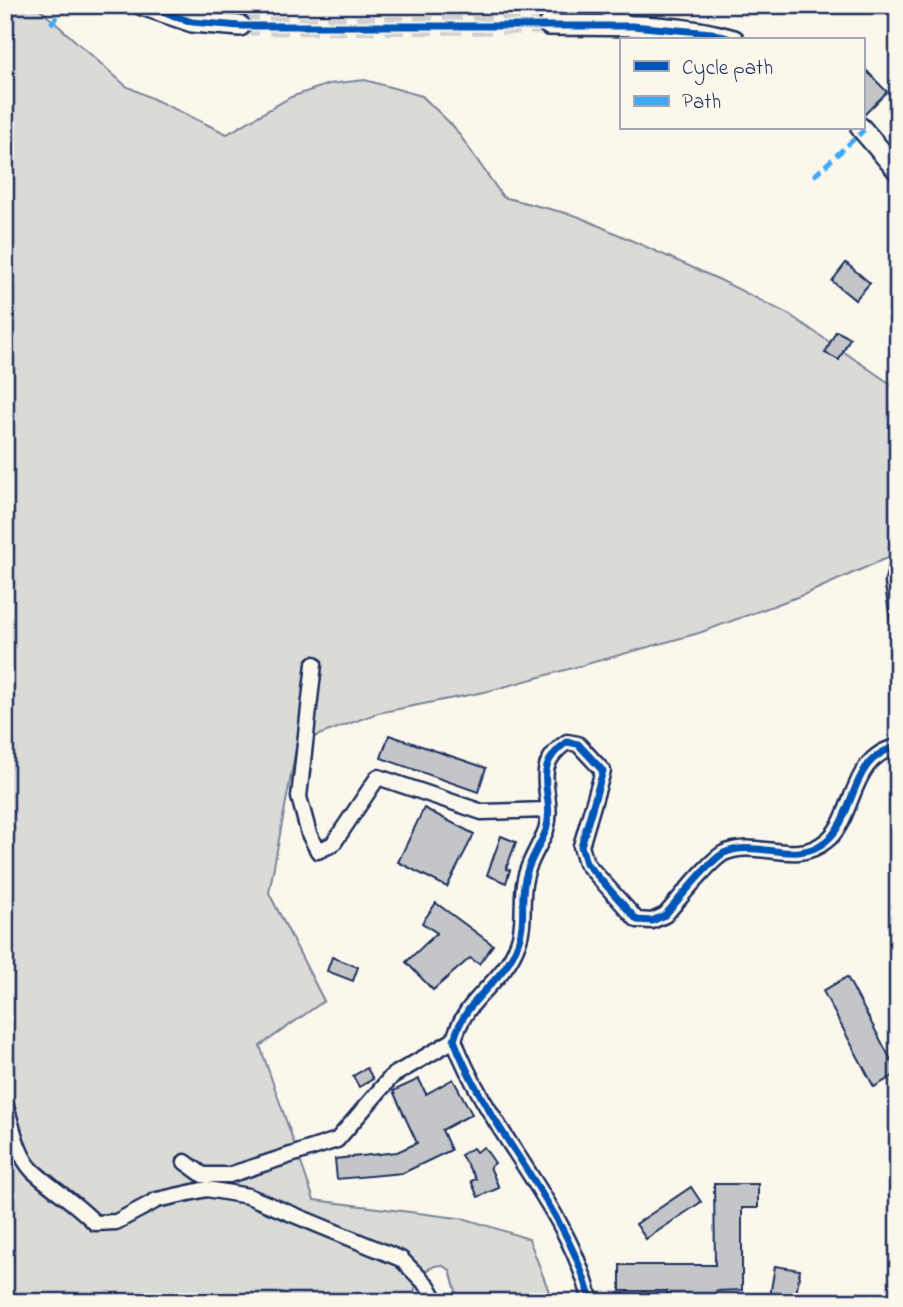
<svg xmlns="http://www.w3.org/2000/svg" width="903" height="1307" font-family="'Indie Flower',sans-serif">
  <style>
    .green { fill: #dadad7; stroke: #7a849a; stroke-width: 2 }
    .building { fill: #c3c5c9; stroke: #1b2f5e; stroke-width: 2 }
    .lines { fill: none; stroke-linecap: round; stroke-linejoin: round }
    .secondary-tunnel { stroke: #cecfd0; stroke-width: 19; stroke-dasharray: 19 10; stroke-linecap: butt }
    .street-casing { stroke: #1b2f5e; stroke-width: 19 }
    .secondary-casing { stroke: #1b2f5e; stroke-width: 24 }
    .street { stroke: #fbf7ec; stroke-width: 14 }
    .secondary { stroke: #fbf7ec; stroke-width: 19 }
    .quiet { stroke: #3fa9f5; stroke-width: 5; stroke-dasharray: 10 5; stroke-linecap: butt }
    .cycleway-casing { stroke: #fbf7ec; stroke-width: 11 }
    .cycleway { stroke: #0057b8; stroke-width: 7 }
  </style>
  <rect width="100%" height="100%" fill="#fbf7ec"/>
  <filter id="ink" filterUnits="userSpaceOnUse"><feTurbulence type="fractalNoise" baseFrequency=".0143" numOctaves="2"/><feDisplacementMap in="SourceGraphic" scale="14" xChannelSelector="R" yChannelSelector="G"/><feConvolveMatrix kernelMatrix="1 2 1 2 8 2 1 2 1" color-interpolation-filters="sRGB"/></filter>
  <g filter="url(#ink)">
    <!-- green -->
    <path class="green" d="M 5,5 L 35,5 L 126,86 L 227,134 L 291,97 L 329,84 L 365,80 L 422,96 L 454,127 L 503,197 L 577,216 L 718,279 L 790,315 L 898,389 L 898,553 L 808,593 L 699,633 L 489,691 L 378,713 L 297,743 L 269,893 L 324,1001 L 260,1046 L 314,1200 L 466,1219 L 529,1239 L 553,1302 L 459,1302 L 450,1270 L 441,1265 C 423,1266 413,1286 413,1302 L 5,1302 Z"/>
    <!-- building -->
    <path class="building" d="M 863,67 L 887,92 L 863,116 Z
      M 846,263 L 870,283 L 855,300 L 832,281 Z
      M 836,331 L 850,338 L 839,360 L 825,353 Z
      M 389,735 L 486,768 L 478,792 L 381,758 Z
      M 424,808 L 474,834 L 447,887 L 398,862 Z
      M 501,836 L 516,842 L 506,869 L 510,870 L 506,883 L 487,875 Z
      M 436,903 L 493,945 L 479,964 L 470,958 L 433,990 L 406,962 L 437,933 L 422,923 Z
      M 332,957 L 358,967 L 353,981 L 327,971 Z
      M 847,977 L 898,1073 L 874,1087 L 823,991 Z
      M 367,1068 L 373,1079 L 359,1087 L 353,1076 Z
      M 419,1079 L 426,1094 L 453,1079 L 472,1114 L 442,1130 L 451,1150 L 403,1173 L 337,1179 L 335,1159 L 397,1152 L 417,1143 L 393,1091 Z
      M 484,1147 L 495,1163 L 490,1167 L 499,1188 L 478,1197 L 471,1181 L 476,1179 L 461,1155 L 473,1148 L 476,1152 Z
      M 714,1184 L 758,1184 L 758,1208 L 742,1208 L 742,1290 L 716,1291 L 717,1302 L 667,1302 L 667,1291 L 620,1291 L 620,1265 L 715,1265 Z
      M 691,1187 L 701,1202 L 646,1239 L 636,1224 Z
      M 775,1266 L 800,1270 L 795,1302 L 769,1302 Z"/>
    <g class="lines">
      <!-- secondary-tunnel -->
      <path class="secondary-tunnel" d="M 240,26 L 549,25"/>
      <!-- street casing -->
      <g class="street-casing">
        <path id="street" d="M 600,5 L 632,26
          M 192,22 L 214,5
          M 898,563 L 893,582 L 898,617
          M 314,664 L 299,797 L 309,834 L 318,851 L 333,844 L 378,777 L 482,812 L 547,810
          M 5,1104 C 13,1126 16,1153 32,1170 C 51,1188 76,1203 95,1223 L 116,1222 L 157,1200 L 207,1189 L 248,1196 L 401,1259 L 428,1286 L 437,1302
          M 185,1162 L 203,1175 L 229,1175 L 337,1140 L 392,1076 L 454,1040
          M 591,1302 C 568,1206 489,1133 454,1040 C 466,995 503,985 518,943 C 526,923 520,900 525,879 C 528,862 540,846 546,830 C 557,794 527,770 567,742 L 578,744 L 603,771 L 581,846 L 586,863 L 637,920 L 652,921 L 665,915 C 677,902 710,860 724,853 C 757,838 795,867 826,841 C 856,818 849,755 898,747"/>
      </g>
      <!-- secondary casing -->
      <g class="secondary-casing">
        <path id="secondary" d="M 142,5 L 192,22 L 240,26
          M 549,25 C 609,26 676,22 734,40
          M 861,128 L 898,171"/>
      </g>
      <!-- street -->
      <use href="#street" class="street"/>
      <!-- secondary -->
      <use href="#secondary" class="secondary"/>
      <!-- quiet -->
      <path class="quiet" d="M 51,24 L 67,5
        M 814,176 L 864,130"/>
      <!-- cycleway casing -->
      <g class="cycleway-casing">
        <path id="cycleway" d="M 142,5 L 192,22 L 240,26 L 632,26 L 712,33 L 734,40
          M 591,1302 C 568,1206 489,1133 454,1040 C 466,995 503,985 518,943 C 526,923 520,900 525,879 C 528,862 540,846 546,830 C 557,794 527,770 567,742 L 578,744 L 603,771 L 581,846 L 586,863 L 637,920 L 652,921 L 665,915 C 677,902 710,860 724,853 C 757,838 795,867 826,841 C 856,818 849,755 898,747"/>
      </g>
      <!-- cycleway -->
      <use href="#cycleway" class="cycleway"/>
    </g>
  </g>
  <!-- margin -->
  <rect width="903" height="1307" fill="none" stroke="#fbf7ec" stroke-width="28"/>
  <rect x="14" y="14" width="875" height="1279" fill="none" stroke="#1b2f5e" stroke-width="2.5" filter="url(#ink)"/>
  <!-- legend -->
  <rect x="620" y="38" width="245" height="91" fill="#fbf7ec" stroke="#a1a7b3" stroke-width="2"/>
  <rect x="634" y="61" width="35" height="10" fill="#0057b8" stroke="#a1a7b3" stroke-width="2"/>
  <text x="682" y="74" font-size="21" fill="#1b2f5e">Cycle path</text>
  <rect x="634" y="96" width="35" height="10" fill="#3fa9f5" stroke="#a1a7b3" stroke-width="2"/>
  <text x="682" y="108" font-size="21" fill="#1b2f5e">Path</text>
</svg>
